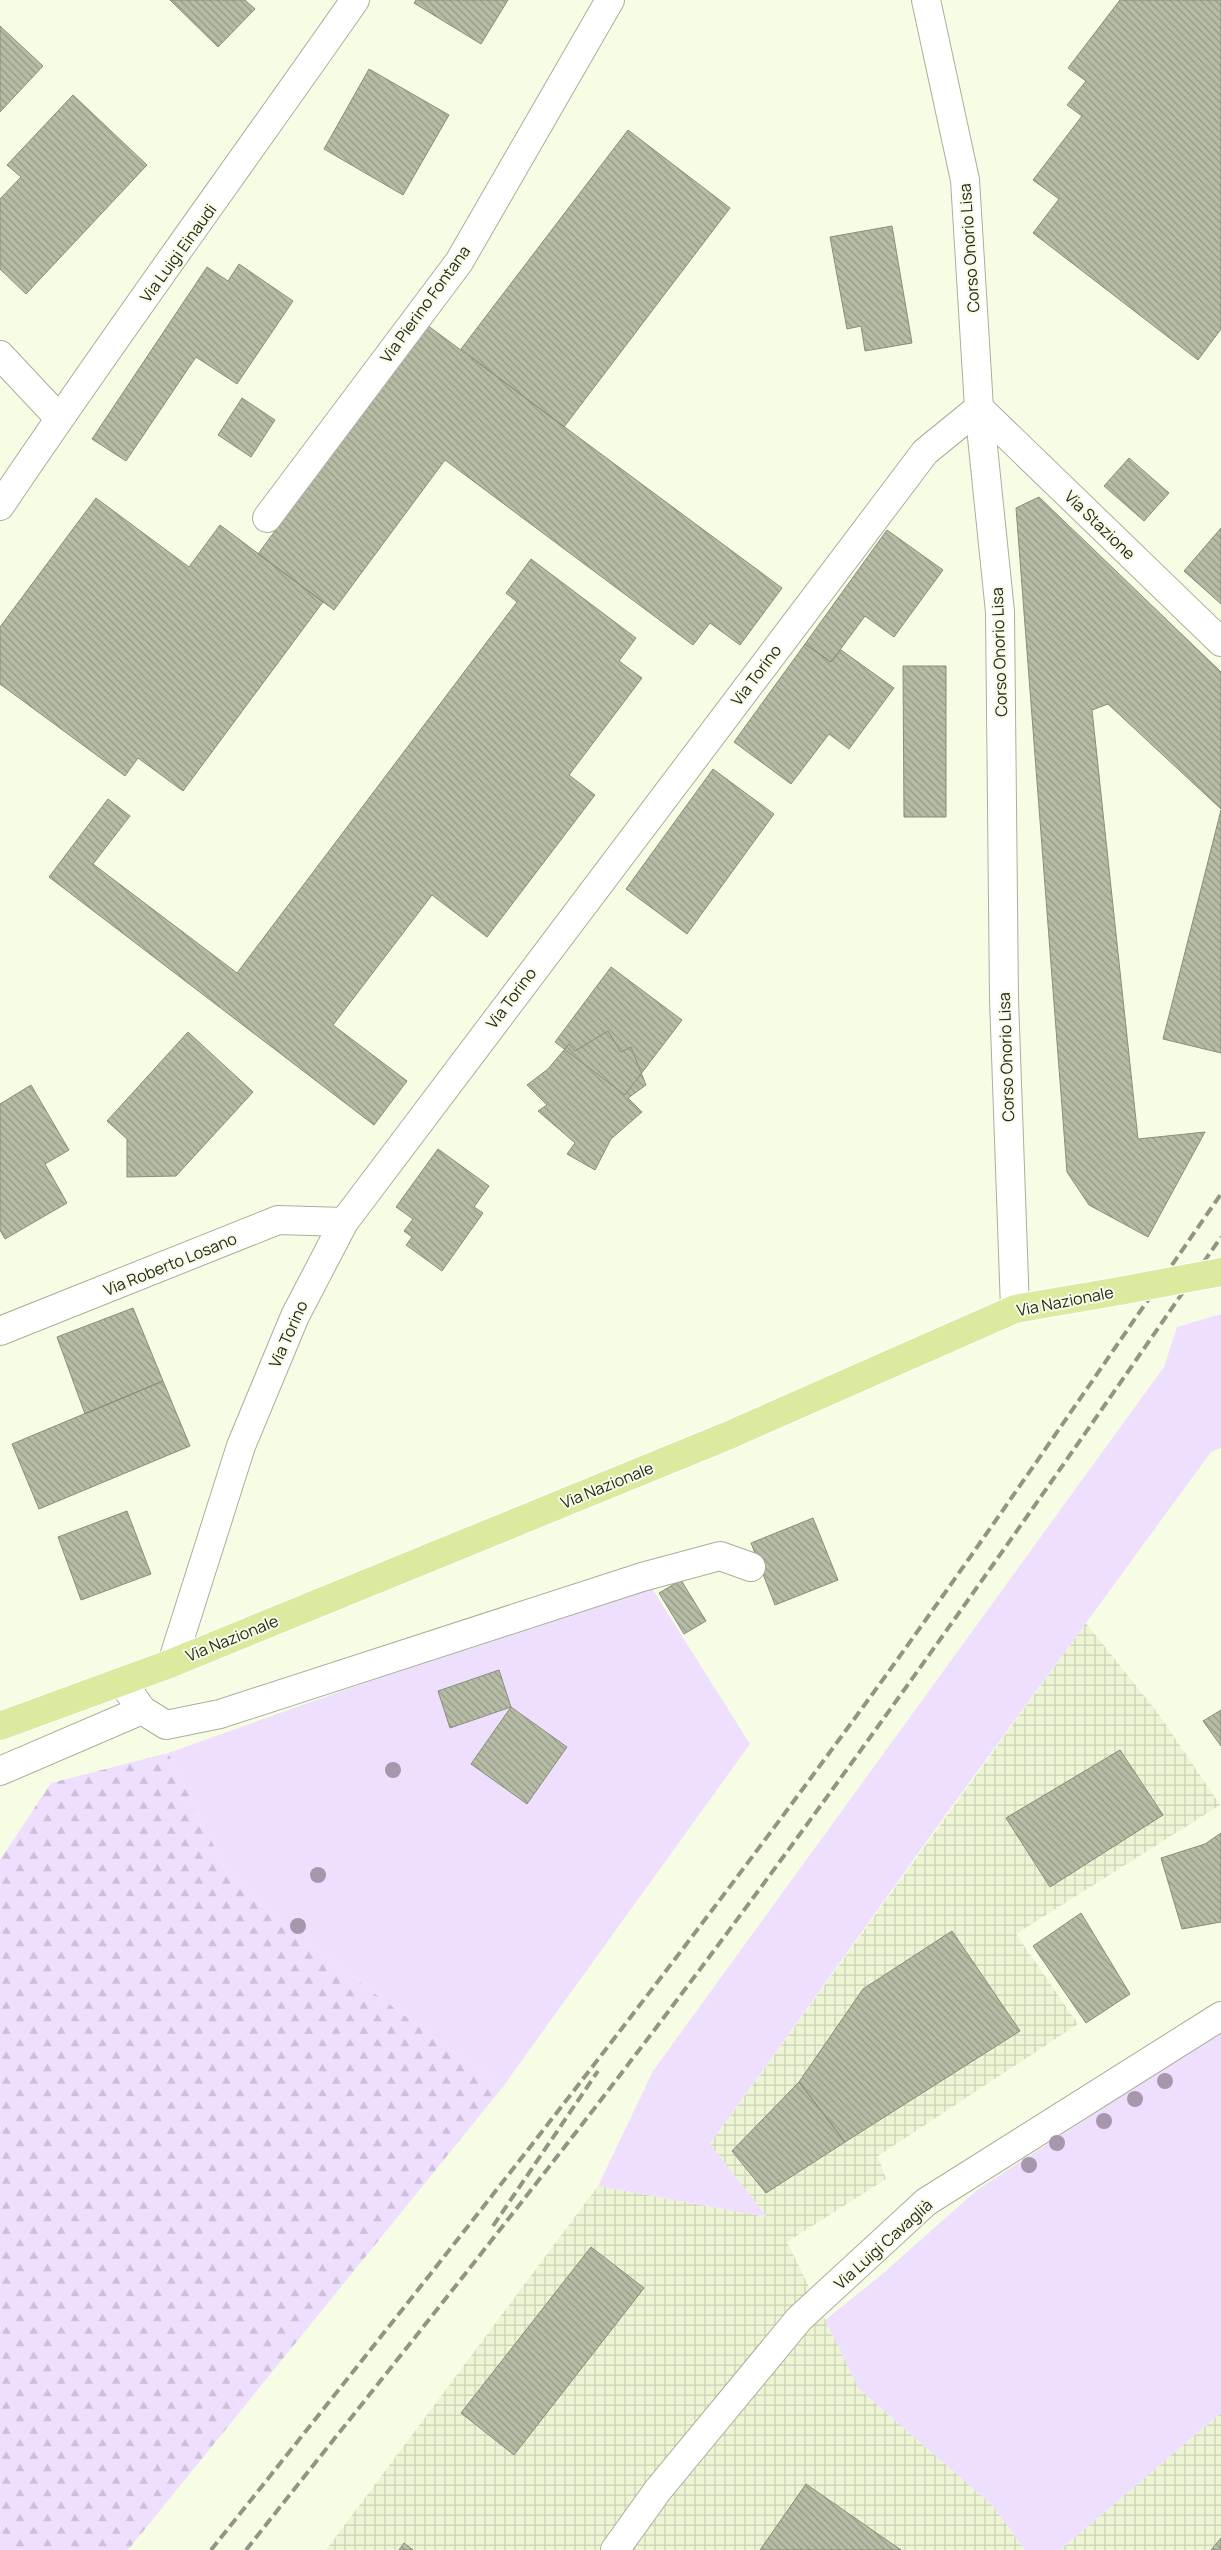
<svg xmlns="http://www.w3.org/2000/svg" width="1221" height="2550" font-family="Manrope,sans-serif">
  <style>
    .industrial { fill: url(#industrial-grid) }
    .grass { fill: #efdffe }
    .forest { fill: url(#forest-firs) }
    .building { fill: url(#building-back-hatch); stroke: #898f79 }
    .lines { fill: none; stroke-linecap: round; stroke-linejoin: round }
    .minor-casing { stroke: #a9af99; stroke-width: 30 }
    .major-casing { stroke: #fff; stroke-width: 30 }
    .minor { stroke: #fff; stroke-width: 28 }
    .major { stroke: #dcea9f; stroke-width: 28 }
    .rail { stroke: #919584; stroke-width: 4; stroke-dasharray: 10 5; stroke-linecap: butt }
    .major-bridge-casing { stroke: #fff; stroke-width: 30; stroke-linecap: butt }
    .major-bridge { stroke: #dcea9f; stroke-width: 28 }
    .tree { fill: #a797ad }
    .labels { text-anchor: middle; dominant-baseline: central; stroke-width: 4; stroke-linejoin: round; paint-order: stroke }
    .street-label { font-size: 16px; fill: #25271e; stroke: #f7fde5 }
  </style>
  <defs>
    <pattern id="industrial-grid" width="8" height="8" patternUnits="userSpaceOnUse" patternTransform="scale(1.25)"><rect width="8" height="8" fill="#edf5d5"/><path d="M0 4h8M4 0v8" fill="none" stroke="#cbd2b6"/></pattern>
    <pattern id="forest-firs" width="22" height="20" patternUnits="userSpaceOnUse" patternTransform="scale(1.25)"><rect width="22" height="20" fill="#efdffe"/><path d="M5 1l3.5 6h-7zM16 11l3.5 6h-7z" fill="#cdbfd9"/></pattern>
    <pattern id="building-back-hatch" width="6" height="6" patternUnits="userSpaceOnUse" patternTransform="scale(1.25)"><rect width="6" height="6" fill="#b6bca5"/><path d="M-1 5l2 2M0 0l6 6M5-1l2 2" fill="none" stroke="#949986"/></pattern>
  </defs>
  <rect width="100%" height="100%" fill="#f7fde5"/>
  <!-- industrial -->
  <path class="industrial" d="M 1086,1623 L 1160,1716 L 1220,1805 L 1016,1934 L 1078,2024 L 878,2156 L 886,2179 L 787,2242 L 859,2389 L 993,2506 L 1025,2550 L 326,2550 L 598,2186 L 767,2217 L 710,2144 Z
    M 1221,2413 L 1221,2550 L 1060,2550 L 1202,2429 Z"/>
  <!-- grass -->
  <path class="grass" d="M 1221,1314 L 1221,1448 L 1211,1452 L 947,1813 L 710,2144 L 767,2217 L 598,2186 L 653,2071 L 1164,1367 L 1177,1327 Z
    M 648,1582 L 750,1744 L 502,2088 L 296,1935 L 229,1876 L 168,1753 Z
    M 1221,2031 L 1221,2413 L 1060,2550 L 1025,2550 L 993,2506 L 859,2389 L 825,2320 L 880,2276 L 977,2190 Z"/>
  <!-- forest -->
  <path class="forest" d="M 168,1753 L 229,1876 L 296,1935 L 502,2088 L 128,2550 L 0,2550 L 0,1860 L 51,1783 Z"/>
  <!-- building -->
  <path class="building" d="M 170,0 L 245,0 L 255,9 L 218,47 Z
    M 416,0 L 508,0 L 481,44 L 414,3 Z
    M 1120,0 L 1221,0 L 1221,329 L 1198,360 L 1033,233 L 1059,199 L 1033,180 L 1082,116 L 1067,105 L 1086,81 L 1068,68 Z
    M 0,26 L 43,66 L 0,112 Z
    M 369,69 L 449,115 L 403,195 L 324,149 Z
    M 73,95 L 147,165 L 26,294 L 0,269 L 0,199 L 21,177 L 7,165 Z
    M 628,130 L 730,208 L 564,427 L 461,349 Z
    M 892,226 L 912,343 L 865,351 L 861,326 L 847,329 L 830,237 Z
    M 239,264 L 293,301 L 237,384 L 196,357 L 126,461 L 92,439 L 207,267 L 228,281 Z
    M 427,325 L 782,588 L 740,645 L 710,623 L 693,645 L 445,460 L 334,610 L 258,554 Z
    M 242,398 L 275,420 L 251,457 L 218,435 Z
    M 1129,458 L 1169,493 L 1144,521 L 1104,486 Z
    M 1039,497 L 1221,672 L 1221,809 L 1108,704 L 1092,710 L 1138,1139 L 1205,1132 L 1148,1237 L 1089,1205 L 1067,1172 L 1016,508 Z
    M 96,498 L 189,567 L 220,525 L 323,602 L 183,791 L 138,758 L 125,776 L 0,684 L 0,627 Z
    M 1221,528 L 1221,604 L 1184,571 Z
    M 887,530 L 943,570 L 894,637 L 865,616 L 831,662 L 805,644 Z
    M 531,559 L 636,638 L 619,661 L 642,678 L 569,775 L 595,795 L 487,937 L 432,895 L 333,1025 L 407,1081 L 374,1125 L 49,877 L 108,799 L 130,816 L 93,864 L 237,973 L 517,602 L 506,593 Z
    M 805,644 L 831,662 L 841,650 L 894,688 L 849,749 L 829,734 L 791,784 L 734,742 Z
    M 903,666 L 946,666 L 946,817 L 904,817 Z
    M 713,769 L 774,814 L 687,934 L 626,889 Z
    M 1221,810 L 1221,1053 L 1163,1039 Z
    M 611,967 L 682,1020 L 625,1095 L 555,1042 Z
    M 608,1031 L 621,1052 L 631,1047 L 646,1085 L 628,1098 L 642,1112 L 611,1139 L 595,1170 L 567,1154 L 575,1143 L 538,1111 L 547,1105 L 527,1085 L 548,1069 L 569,1044 L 575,1051 Z
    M 188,1032 L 253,1092 L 176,1176 L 127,1177 L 127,1139 L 107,1121 Z
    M 31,1085 L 69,1150 L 45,1164 L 67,1203 L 5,1239 L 0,1230 L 0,1104 Z
    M 438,1149 L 489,1186 L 474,1207 L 483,1213 L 442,1271 L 406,1245 L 412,1237 L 404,1231 L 413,1219 L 396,1207 Z
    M 133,1308 L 163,1381 L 85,1414 L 57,1337 Z
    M 163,1381 L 190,1446 L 39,1509 L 12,1444 Z
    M 127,1511 L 151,1574 L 81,1600 L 58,1537 Z
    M 813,1518 L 838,1580 L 775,1605 L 751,1543 Z
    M 681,1580 L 706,1621 L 684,1634 L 659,1593 Z
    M 499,1670 L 511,1707 L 450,1728 L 438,1691 Z
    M 511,1707 L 567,1747 L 527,1804 L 471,1764 Z
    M 1221,1710 L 1221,1746 L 1203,1721 Z
    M 1120,1750 L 1163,1815 L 1050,1887 L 1006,1818 Z
    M 1221,1833 L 1221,1922 L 1182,1929 L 1161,1858 L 1205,1844 Z
    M 1081,1913 L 1130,1994 L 1086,2023 L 1033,1946 Z
    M 952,1931 L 1020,2031 L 845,2142 L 799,2082 L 863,1989 Z
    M 799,2082 L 845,2142 L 766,2193 L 732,2151 Z
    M 591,2247 L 644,2288 L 514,2455 L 461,2413 Z
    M 806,2484 L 901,2550 L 760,2550 Z
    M 1221,2538 L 1221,2550 L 1211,2550 Z
    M 404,2543 L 413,2550 L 399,2550 Z"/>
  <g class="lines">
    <!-- minor casing -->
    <g class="minor-casing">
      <path id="minor" d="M 926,0 L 965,180 L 979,408 L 1000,612 L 1004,999 L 1015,1309
        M 0,355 L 59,418
        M 979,408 L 1221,642
        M 0,506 C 115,335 237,169 355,0
        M 267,518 L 459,262 L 610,0
        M 0,1331 L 278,1220 L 344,1222
        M 172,1663 L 241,1446 L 295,1316 L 344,1222 L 925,452 L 979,408
        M 122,1682 L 142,1710 L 166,1725 L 220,1714 L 642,1577 L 720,1556 L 751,1567
        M 0,1771 L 142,1710
        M 615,2550 L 658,2490 L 799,2319 L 926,2202 L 1221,2016"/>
    </g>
    <!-- major casing -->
    <g class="major-casing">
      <path id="major" d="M 0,1726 L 172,1663 L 727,1436 L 1015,1309 L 1114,1292"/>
    </g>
    <!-- minor -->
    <use href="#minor" class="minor"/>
    <!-- major -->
    <use href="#major" class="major"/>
    <!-- rail -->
    <path class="rail" d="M 493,2226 L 598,2071
      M 211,2550 C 425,2282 638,2014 841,1737 C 972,1559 1095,1376 1221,1194
      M 246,2550 C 391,2367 537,2186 677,2000 C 865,1750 1044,1494 1221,1237"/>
    <!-- major-bridge casing -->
    <g class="major-bridge-casing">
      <path id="major-bridge" d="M 1114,1292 L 1221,1272"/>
    </g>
    <!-- major-bridge -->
    <use href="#major-bridge" class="major-bridge"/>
  </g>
  <!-- trees -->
  <g class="tree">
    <circle cx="393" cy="1770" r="8"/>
    <circle cx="318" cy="1875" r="8"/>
    <circle cx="298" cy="1926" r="8"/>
    <circle cx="1165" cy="2081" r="8"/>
    <circle cx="1135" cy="2099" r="8"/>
    <circle cx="1104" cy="2121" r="8"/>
    <circle cx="1057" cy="2143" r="8"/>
    <circle cx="1029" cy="2165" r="8"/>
  </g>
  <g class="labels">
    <!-- street labels -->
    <g class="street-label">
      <text transform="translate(969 248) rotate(-94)">Corso Onorio Lisa</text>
      <text transform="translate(178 253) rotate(-54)">Via Luigi Einaudi</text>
      <text transform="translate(425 304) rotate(-54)">Via Pierino Fontana</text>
      <text transform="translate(1100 525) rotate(44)">Via Stazione</text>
      <text transform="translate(999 652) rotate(-92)">Corso Onorio Lisa</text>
      <text transform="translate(756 675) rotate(-53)">Via Torino</text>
      <text transform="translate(511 998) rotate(-53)">Via Torino</text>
      <text transform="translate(1006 1057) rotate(-92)">Corso Onorio Lisa</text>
      <text transform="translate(170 1264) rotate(-22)">Via Roberto Losano</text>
      <text transform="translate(1065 1301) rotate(-11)">Via Nazionale</text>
      <text transform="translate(288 1334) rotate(-66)">Via Torino</text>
      <text transform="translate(607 1485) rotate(-22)">Via Nazionale</text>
      <text transform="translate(232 1638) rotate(-22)">Via Nazionale</text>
      <text transform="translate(883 2244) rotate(-42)">Via Luigi Cavaglià</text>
    </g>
  </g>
</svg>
